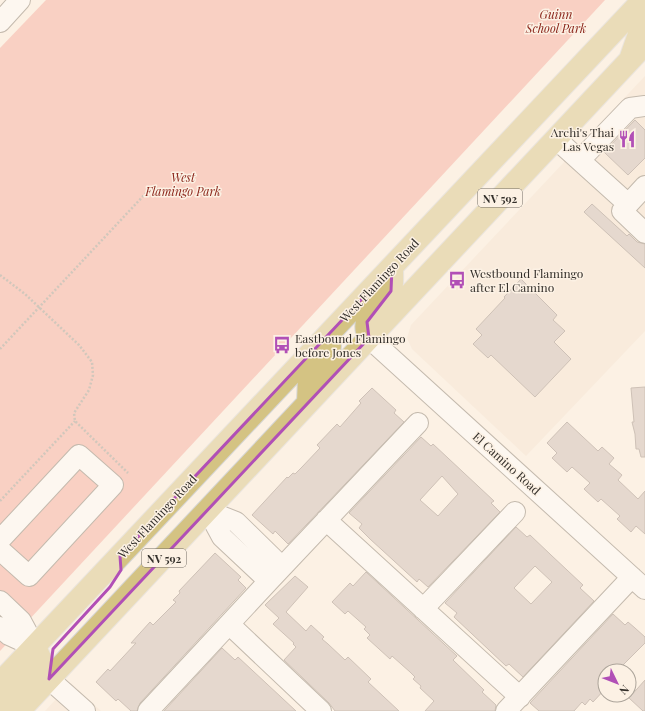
<svg xmlns="http://www.w3.org/2000/svg" width="645" height="711" font-family="'Playfair Display',serif">
  <style>
    .built { fill: #f5e5d3 }
    .green { fill: #f6a89b }
    .building { fill: #cbbbb3; stroke: #978880; fill-rule: evenodd }
    .lines { fill: none; stroke-linecap: round; stroke-linejoin: round }
    .minor-casing { stroke: #81786c; stroke-width: 22 }
    .major-casing { stroke: #d6d6d5; stroke-width: 24 }
    .path { stroke: #9d968c; stroke-width: 2.5; stroke-dasharray: 2 2; stroke-linecap: butt }
    .minor { stroke: #fff; stroke-width: 20 }
    .major { stroke: #d4c383; stroke-width: 22 }
    .marked { fill: none; stroke: #b14fb6; stroke-width: 3; stroke-linejoin: round }
    .labels { text-anchor: middle; dominant-baseline: central; stroke-width: 3; stroke-linejoin: round; paint-order: stroke }
    .shield { fill: #fcf1e4; stroke: #706a62; stroke-width: 1 }
    .shield-label { font-size: 11px; font-weight: bold; fill: #34302b }
    .park-label { font-size: 12px; font-style: italic; fill: #8b251a; stroke: #fcf1e4 }
    .poi-label { font-size: 12px; fill: #34302b; stroke: #fcf1e4; text-anchor: start }
    .street-label { font-size: 12px; fill: #34302b; stroke: #fcf1e4 }
  </style>
  <rect width="100%" height="100%" fill="#fcf1e4"/>
  <!-- built -->
  <path class="built" d="M 645,76 L 645,331 L 526,456 L 412,349 L 407,338 L 411,325 Z
    M 71,683 L 101,711 L 45,711 Z"/>
  <!-- green -->
  <path class="green" d="M 46,0 L 605,0 L 0,651 L 0,48 Z"/>
  <!-- building -->
  <path class="building" d="M 635,120 L 645,130 L 645,158 L 628,175 L 604,152 Z
    M 592,204 L 627,236 L 629,234 L 637,242 L 645,244 L 645,268 L 584,212 Z
    M 521,279 L 557,315 L 553,320 L 565,331 L 554,342 L 571,359 L 535,397 L 491,355 L 488,358 L 473,344 L 482,335 L 476,329 L 505,298 L 504,297 Z
    M 645,387 L 645,457 L 641,457 L 639,449 L 636,449 L 635,434 L 632,422 L 634,422 L 631,388 Z
    M 372,388 L 396,410 L 394,413 L 404,422 L 288,544 L 275,531 L 273,534 L 252,515 L 287,477 L 288,478 L 293,473 L 295,474 L 302,467 L 320,448 L 317,445 L 337,424 L 340,427 L 361,403 L 359,401 Z
    M 567,422 L 598,451 L 602,447 L 614,458 L 609,464 L 622,475 L 618,480 L 638,499 L 645,491 L 645,534 L 636,526 L 631,532 L 617,519 L 620,516 L 601,499 L 598,502 L 584,489 L 590,483 L 572,467 L 567,472 L 552,458 L 557,453 L 547,443 Z
    M 421,437 L 431,446 L 433,444 L 494,501 L 491,503 L 500,512 L 428,587 L 419,579 L 417,582 L 370,539 L 359,528 L 362,524 L 349,513 ZM 442,476 L 458,494 L 438,516 L 420,500 Z
    M 516,527 L 527,537 L 530,535 L 551,555 L 583,585 L 580,588 L 594,601 L 523,677 L 509,664 L 506,666 L 454,617 L 457,613 L 445,603 ZM 535,566 L 552,582 L 531,604 L 514,588 Z
    M 215,553 L 241,577 L 238,580 L 246,588 L 140,703 L 137,711 L 131,711 L 118,699 L 116,701 L 96,682 L 108,669 L 110,671 L 136,643 L 131,643 L 150,622 L 153,625 L 176,602 L 173,600 L 180,593 L 179,591 Z
    M 366,572 L 457,656 L 453,660 L 484,690 L 482,692 L 496,705 L 495,711 L 425,711 L 434,701 L 420,688 L 421,686 L 413,679 L 415,677 L 410,672 L 392,656 L 390,659 L 367,638 L 370,635 L 364,629 L 366,627 L 348,611 L 345,614 L 332,602 L 350,583 L 353,586 Z
    M 295,576 L 308,587 L 286,612 L 306,631 L 311,625 L 324,637 L 322,639 L 328,644 L 345,660 L 348,657 L 371,679 L 368,682 L 399,711 L 335,711 L 329,703 L 284,660 L 296,647 L 293,644 L 294,643 L 273,624 L 279,618 L 265,605 Z
    M 613,614 L 625,625 L 628,622 L 635,628 L 645,637 L 645,643 L 617,671 L 605,671 L 605,689 L 593,702 L 590,699 L 585,705 L 582,702 L 574,711 L 539,711 L 530,703 Z
    M 222,648 L 235,660 L 238,657 L 296,711 L 164,711 Z
    M 645,680 L 645,711 L 643,711 L 629,698 Z"/>
  <g class="lines">
    <!-- minor casing -->
    <g class="minor-casing">
      <path id="minor" d="M 0,22 L 20,0
        M 556,139 L 628,204
        M 580,160 L 630,108 L 645,106
        M 645,186 L 622,211 L 645,233
        M 369,338 L 645,589
        M 208,511 L 236,522 L 282,567
        M 208,511 L 222,537 L 269,581
        M 326,520 L 520,697
        M 0,540 L 79,455 L 113,485 L 29,576 L 0,550
        M 0,601 L 21,621 L 35,647
        M 423,609 L 515,512
        M 229,624 L 321,711
        M 0,627 L 9,635 L 35,647
        M 49,679 L 85,711
        M 148,711 L 269,581 L 418,423
        M 506,711 L 632,577"/>
    </g>
    <!-- major casing -->
    <g class="major-casing">
      <path id="major" d="M 631,57 L 643,23 L 645,20
        M 369,338 C 359,315 379,308 390,292 C 393,287 392,274 392,267
        M 308,403 L 309,378 L 328,356 L 330,346 L 328,336
        M 0,683 L 643,0
        M 0,707 L 36,667 L 40,658 L 35,647
        M 19,711 L 645,44"/>
    </g>
    <!-- path -->
    <path class="path" d="M 0,275 L 25,294 L 79,345 L 92,362 L 93,375 L 89,390 L 74,413 L 75,421 L 128,473
      M 0,349 L 147,192
      M 0,501 L 75,421"/>
    <!-- minor -->
    <use href="#minor" class="minor"/>
    <!-- major -->
    <use href="#major" class="major"/>
  </g>
  <!-- marked area -->
  <path d="M0 0H645V711H0ZM 392,267 L 391,291 L 367,322 L 369,338 L 49,679 L 53,649 L 110,587 L 121,570 L 120,556 Z" fill="#fcf1e4" fill-opacity=".55" fill-rule="evenodd"/>
  <path class="marked" d="M 392,267 L 391,291 L 367,322 L 369,338 L 49,679 L 53,649 L 110,587 L 121,570 L 120,556 Z"/>
  <!-- icons -->
  <defs>
    <g id="restaurant-bare" transform="scale(1.38)"><path d="M-5-6h1v4h1v-4h1v4h1v-4h1v5L-1.5 .5V6h-2V.5L-5-1ZM5-6V6H3V1.5H1.5Q1.5-4 5-6Z" fill="#b14fb6" stroke="#fcf1e4" stroke-width="2.5" paint-order="stroke"/></g>
    <g id="bus-bare" transform="scale(1.38)"><path d="M-5-6H5V4H4V6H2V4H-2V6H-4V4H-5ZM-3.5-4V0h7V-4ZM-3.5 1.2v1.5H-2V1.2ZM2 1.2v1.5H3.5V1.2Z" fill="#b14fb6" stroke="#fcf1e4" stroke-width="2.5" paint-order="stroke"/></g>
  </defs>
  <g fill-rule="evenodd">
    <use href="#restaurant-bare" x="627" y="139"/>
    <use href="#bus-bare" x="457" y="280"/>
    <use href="#bus-bare" x="282" y="345"/>
  </g>
  <g class="labels">
    <!-- shield labels -->
    <g class="shield">
      <rect x="478" y="189" width="44" height="18" rx="3"/>
      <rect x="142" y="549" width="44" height="18" rx="3"/>
    </g>
    <g class="shield-label">
      <text x="500" y="198">NV 592</text>
      <text x="164" y="558">NV 592</text>
    </g>
    <!-- park labels -->
    <g class="park-label">
      <text x="556" y="14">Guinn<tspan x="556" dy="14">School Park</tspan></text>
      <text x="183" y="177">West<tspan x="183" dy="14">Flamingo Park</tspan></text>
    </g>
    <!-- poi labels -->
    <g class="poi-label">
      <text x="614" y="132" text-anchor="end">Archi's Thai<tspan x="614" dy="14">Las Vegas</tspan></text>
      <text x="470" y="273">Westbound Flamingo<tspan x="470" dy="14">after El Camino</tspan></text>
      <text x="295" y="338">Eastbound Flamingo<tspan x="295" dy="14">before Jones</tspan></text>
    </g>
    <!-- street labels -->
    <g class="street-label">
      <text transform="translate(379 280) rotate(-47)">West Flamingo Road</text>
      <text transform="translate(507 463) rotate(42)">El Camino Road</text>
      <text transform="translate(157 516) rotate(-47)">West Flamingo Road</text>
    </g>
  </g>
  <!-- north arrow -->
  <g transform="translate(617 683) rotate(133)"><circle r="19" fill="#fcf1e4" stroke="#aca49a"/>
  <path d="M0-3L7 15L0 10L-7 15Z" fill="#b14fb6"/>
  <text y="-6" font-size="11" font-weight="bold" text-anchor="middle" fill="#34302b">N</text>
  </g>
</svg>
